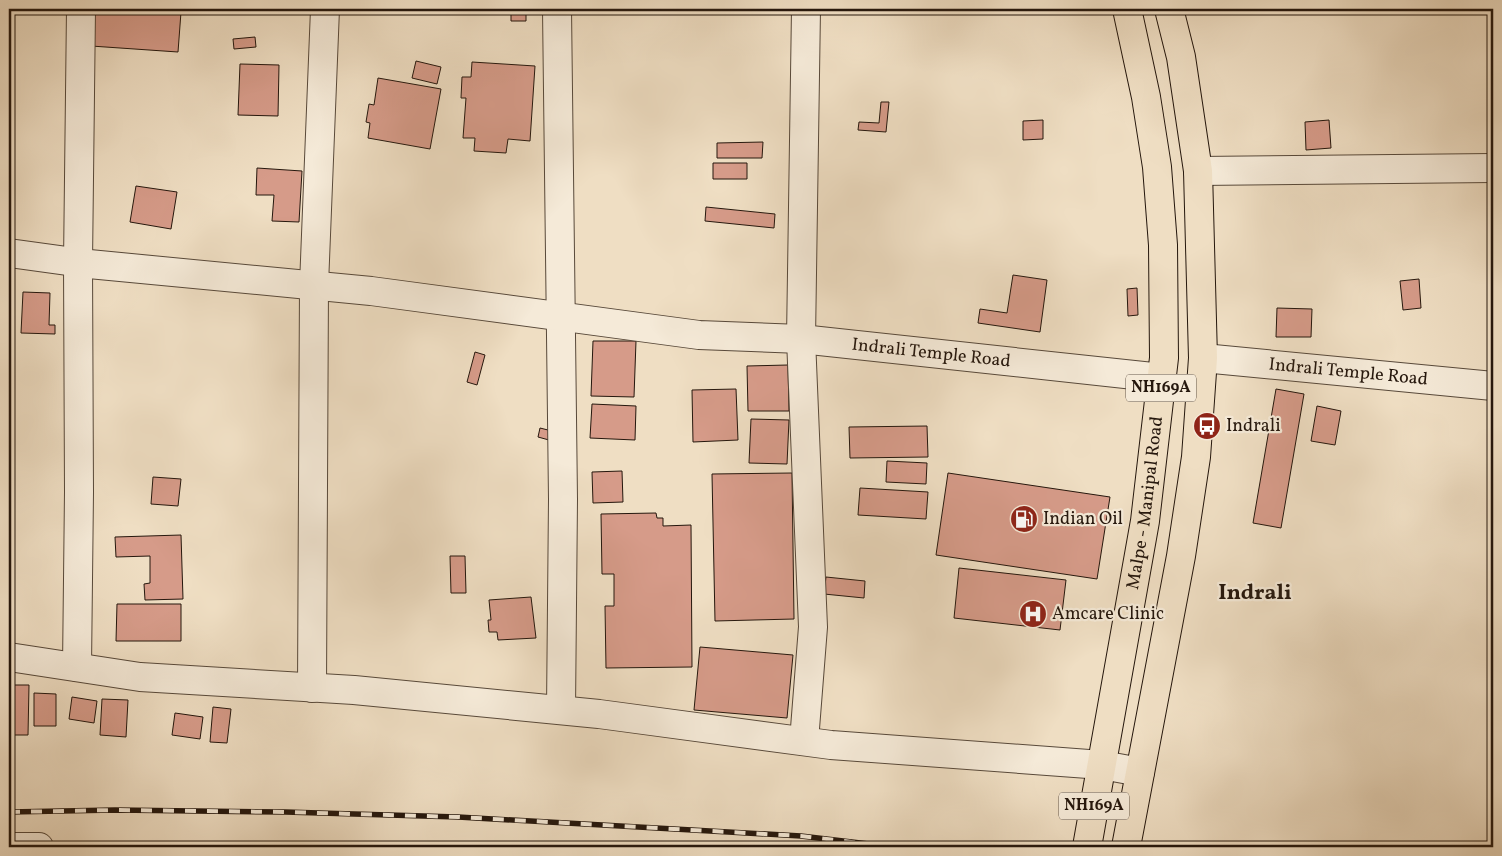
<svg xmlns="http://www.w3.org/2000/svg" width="1502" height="856" font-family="Vollkorn,serif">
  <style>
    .building { fill: #d69b89; stroke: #25170d }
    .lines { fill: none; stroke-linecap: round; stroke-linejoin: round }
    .minor-casing { stroke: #58493a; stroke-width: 30 }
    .highway-casing { stroke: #25170d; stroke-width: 30 }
    .minor { stroke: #f5ead8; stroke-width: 28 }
    .highway { stroke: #efdec3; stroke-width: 28 }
    .rail-casing { stroke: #25170d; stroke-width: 5.5 }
    .rail { stroke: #f5ead8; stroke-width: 4; stroke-dasharray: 11; stroke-linecap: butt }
    .labels { text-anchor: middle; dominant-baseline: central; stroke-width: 4.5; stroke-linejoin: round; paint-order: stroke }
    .shield { fill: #f5ead8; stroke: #63564a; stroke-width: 1 }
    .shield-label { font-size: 16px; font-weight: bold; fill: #25170d }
    .street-label { font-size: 18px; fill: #25170d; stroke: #f5ead8 }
    .poi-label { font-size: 18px; fill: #25170d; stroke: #f5ead8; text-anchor: start }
    .district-label { font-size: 22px; font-weight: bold; fill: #25170d; stroke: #f5ead8 }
  </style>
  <rect width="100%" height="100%" fill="#efdec3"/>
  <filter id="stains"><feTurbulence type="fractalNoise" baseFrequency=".004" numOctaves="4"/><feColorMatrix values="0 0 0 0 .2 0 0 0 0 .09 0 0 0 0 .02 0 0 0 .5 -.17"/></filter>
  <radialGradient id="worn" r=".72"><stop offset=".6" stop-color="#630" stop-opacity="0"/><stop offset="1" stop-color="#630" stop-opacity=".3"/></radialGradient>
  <!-- building -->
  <path class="building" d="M 94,9 L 140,9 L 181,12 L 178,52 L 91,46 Z
    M 511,9 L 526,9 L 526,21 L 511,21 Z
    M 255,37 L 256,47 L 234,49 L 233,39 Z
    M 416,61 L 441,67 L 437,84 L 412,78 Z
    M 472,62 L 535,66 L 530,141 L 508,139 L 506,153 L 474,151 L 475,138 L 463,138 L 466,98 L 461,98 L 462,77 L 471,77 Z
    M 240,64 L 279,65 L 278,116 L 238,115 Z
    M 378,78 L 441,89 L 430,149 L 368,138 L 370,123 L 366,122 L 369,104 L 374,105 Z
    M 881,102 L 889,102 L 886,132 L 858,130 L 859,122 L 879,123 Z
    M 1043,120 L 1043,139 L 1023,140 L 1023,121 Z
    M 1329,120 L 1331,148 L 1306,150 L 1305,122 Z
    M 763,142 L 762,158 L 717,158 L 717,143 Z
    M 713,163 L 747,163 L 747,179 L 713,179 Z
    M 257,168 L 302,171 L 299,222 L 272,221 L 274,195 L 256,195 Z
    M 136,186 L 177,192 L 171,229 L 130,222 Z
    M 706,207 L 775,214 L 774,228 L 705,221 Z
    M 1013,275 L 1047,280 L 1040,332 L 978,323 L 980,309 L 1007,313 Z
    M 1419,279 L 1421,308 L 1403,310 L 1400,281 Z
    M 1137,288 L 1138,315 L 1128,316 L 1127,289 Z
    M 23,292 L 50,293 L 49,325 L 55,325 L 55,334 L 21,333 Z
    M 1277,308 L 1312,309 L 1311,337 L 1276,337 Z
    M 593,341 L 636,341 L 634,397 L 591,396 Z
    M 475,352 L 485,355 L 477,385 L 467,382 Z
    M 788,365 L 789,411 L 748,411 L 747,366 Z
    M 736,389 L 738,440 L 693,442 L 692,390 Z
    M 1276,389 L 1304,394 L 1281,528 L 1253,523 Z
    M 592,404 L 636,406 L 635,440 L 590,438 Z
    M 1317,406 L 1341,411 L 1335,445 L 1311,441 Z
    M 751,419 L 789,420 L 787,464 L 749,463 Z
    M 927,426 L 928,457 L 850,458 L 849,427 Z
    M 540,428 L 552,431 L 549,440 L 538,437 Z
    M 887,461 L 927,463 L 926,484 L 886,482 Z
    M 622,471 L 623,502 L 593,503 L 592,472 Z
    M 792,473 L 794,619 L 715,621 L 712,474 Z
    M 948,473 L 1110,497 L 1097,579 L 936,555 Z
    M 153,477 L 181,479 L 178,506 L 151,504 Z
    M 860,488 L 928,492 L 926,519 L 858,515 Z
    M 656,513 L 657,518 L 663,518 L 663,526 L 691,525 L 692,667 L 606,668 L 605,606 L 614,606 L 614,574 L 602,574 L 601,514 Z
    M 181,535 L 183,599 L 145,600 L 144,584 L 150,583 L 150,556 L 116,557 L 115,537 Z
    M 450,556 L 465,556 L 466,593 L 451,593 Z
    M 959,568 L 1066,580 L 1060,630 L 954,618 Z
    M 826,577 L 865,581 L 864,598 L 824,594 Z
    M 531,597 L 536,638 L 498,640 L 497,632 L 489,632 L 488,620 L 491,620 L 489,600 Z
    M 117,604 L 181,604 L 181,641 L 116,641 Z
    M 700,647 L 793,655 L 787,718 L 694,710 Z
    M 9,685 L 29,685 L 28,735 L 9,735 Z
    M 34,693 L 56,694 L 56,726 L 34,726 Z
    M 72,697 L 97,701 L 94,723 L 69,719 Z
    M 102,699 L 128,700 L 126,737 L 100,735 Z
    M 213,707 L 231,709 L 227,743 L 210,742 Z
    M 175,713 L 203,717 L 200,739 L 172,735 Z"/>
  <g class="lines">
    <!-- minor casing -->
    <g class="minor-casing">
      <g id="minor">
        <path d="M 557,9 L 563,499 L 561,710"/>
        <path d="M 1198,171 L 1493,168"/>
        <path id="s1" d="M 9,253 L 89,264 L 371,291 L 699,335 L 801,339 L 1162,378"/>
        <path id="s2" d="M 1203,358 L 1493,386"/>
        <path d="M 9,657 L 140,677 L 354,690 L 599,714 L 831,745 L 1102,765 L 1140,772"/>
        <path d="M 77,667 L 79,492 L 78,263 L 81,9"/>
        <path d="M 312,688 L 314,285 L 325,9"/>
        <path d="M 804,741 L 813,627 L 801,339 L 806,9"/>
        <path d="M 9,847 L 39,847"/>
      </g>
    </g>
    <!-- highway casing -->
    <g class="highway-casing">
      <g id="highway">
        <path id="s3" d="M 1087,847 L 1145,521 L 1164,358 L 1163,245 L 1157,167 L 1146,97 L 1127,9"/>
        <path d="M 1126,847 L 1181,556 L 1196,457 L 1203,358 L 1198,171 L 1181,57 L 1169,9"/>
      </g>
    </g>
    <!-- minor -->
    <use href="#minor" class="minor"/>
    <!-- highway -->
    <use href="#highway" class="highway"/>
    <!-- rail casing -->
    <g class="rail-casing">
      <path id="rail" d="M 9,812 L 115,810 L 285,812 L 458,817 L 801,836 L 894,847"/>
    </g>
    <!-- rail -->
    <use href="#rail" class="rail"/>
  </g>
  <!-- icons -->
  <defs>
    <g id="bus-disc" transform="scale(1.4375)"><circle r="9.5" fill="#8f2418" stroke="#f5ead8"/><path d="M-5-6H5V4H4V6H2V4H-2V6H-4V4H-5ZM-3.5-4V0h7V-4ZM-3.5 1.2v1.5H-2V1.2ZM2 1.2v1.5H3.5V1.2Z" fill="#fff"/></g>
    <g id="fuel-disc" transform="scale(1.4375)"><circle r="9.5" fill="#8f2418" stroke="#f5ead8"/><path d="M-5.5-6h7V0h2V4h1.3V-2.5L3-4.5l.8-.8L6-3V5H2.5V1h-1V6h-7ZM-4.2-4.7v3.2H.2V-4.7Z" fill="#fff"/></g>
    <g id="hospital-disc" transform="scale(1.4375)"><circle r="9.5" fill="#8f2418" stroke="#f5ead8"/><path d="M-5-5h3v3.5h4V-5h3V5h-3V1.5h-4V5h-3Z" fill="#fff"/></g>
  </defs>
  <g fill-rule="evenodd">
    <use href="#bus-disc" x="1207" y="426"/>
    <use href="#fuel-disc" x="1024" y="519"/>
    <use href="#hospital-disc" x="1033" y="614"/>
  </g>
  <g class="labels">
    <!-- shield labels -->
    <g class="shield">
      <rect x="1126" y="374.5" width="70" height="27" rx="4"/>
      <rect x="1059" y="792.5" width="70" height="27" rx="4"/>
    </g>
    <g class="shield-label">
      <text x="1161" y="388">NH169A</text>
      <text x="1094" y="806">NH169A</text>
    </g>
    <!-- street labels -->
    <g class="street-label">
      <text stroke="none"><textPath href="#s1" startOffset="928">Indrali Temple Road</textPath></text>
      <text stroke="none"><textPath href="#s2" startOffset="146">Indrali Temple Road</textPath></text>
      <text stroke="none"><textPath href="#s3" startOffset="349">Malpe - Manipal Road</textPath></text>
    </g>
    <!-- poi labels -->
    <g class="poi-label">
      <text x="1226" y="426">Indrali</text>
      <text x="1043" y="519">Indian Oil</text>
      <text x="1052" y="614">Amcare Clinic</text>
    </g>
    <!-- district labels -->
    <g class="district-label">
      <text x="1255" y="593">Indrali</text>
    </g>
  </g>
  <!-- margin -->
  <rect width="1502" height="856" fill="none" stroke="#efdec3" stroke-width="30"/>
  <rect x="10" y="10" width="1482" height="836" fill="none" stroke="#25170d" stroke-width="2.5"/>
  <rect x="15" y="15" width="1472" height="826" fill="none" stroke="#25170d"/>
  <rect width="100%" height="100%" filter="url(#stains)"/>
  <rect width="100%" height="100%" fill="url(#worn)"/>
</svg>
